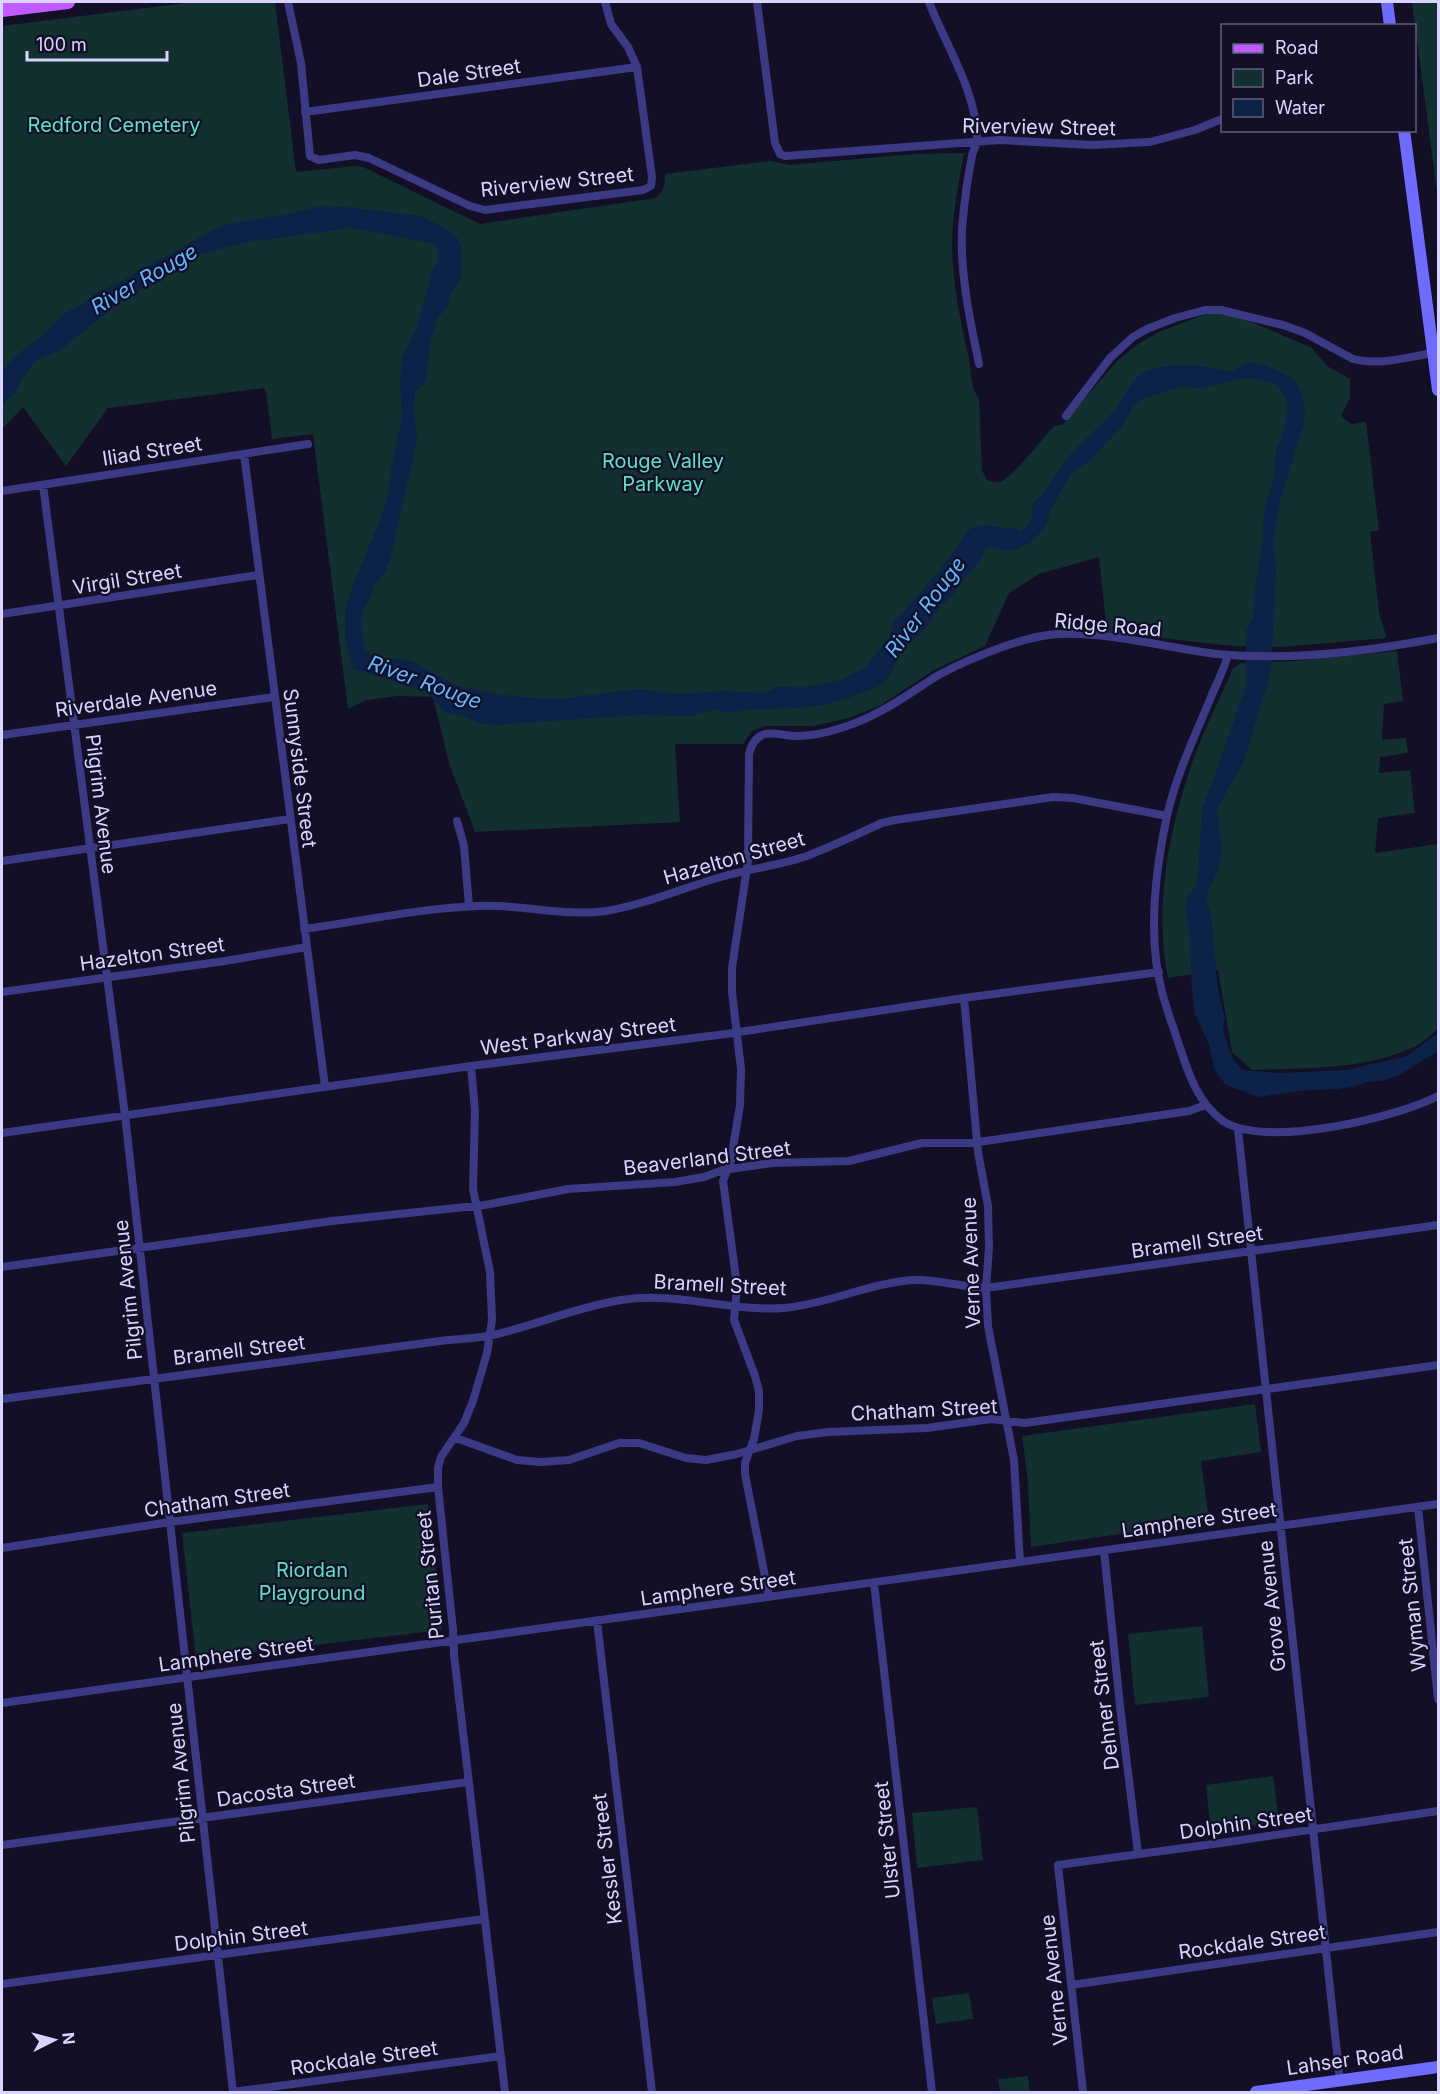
<svg xmlns="http://www.w3.org/2000/svg" width="1440" height="2094" font-family="Inter,sans-serif">
  <style>
    .green { fill: #12302f }
    .water { fill: #0c2248 }
    .lines { fill: none; stroke-linecap: round; stroke-linejoin: round }
    .river { stroke: #0c2248; stroke-width: 16 }
    .minor { stroke: #3d3a85; stroke-width: 8 }
    .secondary { stroke: #6f6bff; stroke-width: 12 }
    .primary { stroke: #c25bff; stroke-width: 14 }
    .labels { text-anchor: middle; dominant-baseline: central; stroke-width: 4.5; stroke-linejoin: round; paint-order: stroke }
    .street-label { font-size: 20px; fill: #d9d4ff; stroke: #130f26 }
    .park-label { font-size: 20px; fill: #5fe0c0; stroke: #130f26 }
    .water-label { font-size: 21px; font-style: italic; fill: #62b6ff; stroke: #130f26 }
  </style>
  <rect width="100%" height="100%" fill="#130f26"/>
  <!-- green -->
  <path class="green" d="M 193,2 L 275,2 L 296,172 L 354,166 L 363,167 L 480,224 L 655,198 C 664,191 665,185 665,174 L 771,161 L 789,165 L 913,154 L 964,153 C 959,181 953,211 952,240 C 952,281 960,320 969,359 C 971,372 971,389 979,399 L 982,470 L 986,479 C 990,481 995,483 1000,482 C 1014,476 1043,438 1054,426 L 1062,425 L 1117,361 L 1138,344 L 1159,332 L 1208,313 L 1230,315 L 1249,321 L 1312,348 L 1327,366 L 1350,379 L 1350,398 L 1341,416 L 1351,424 L 1366,422 L 1379,530 L 1370,532 L 1379,613 L 1387,638 L 1279,647 L 1233,646 L 1107,632 L 1099,557 L 1039,574 L 1009,593 L 985,646 L 934,670 L 881,705 L 849,718 L 814,726 L 765,726 L 752,731 L 743,744 L 675,744 L 680,822 L 475,832 L 449,763 L 433,697 L 398,696 L 366,700 L 348,709 L 313,434 L 272,439 L 266,392 L 264,388 L 108,408 L 66,466 L 23,407 L 2,429 L 2,26 Z
    M 1412,2 L 1438,2 L 1438,200 Z
    M 1397,651 L 1403,701 L 1384,704 L 1382,740 L 1406,738 L 1408,753 L 1380,757 L 1379,773 L 1410,770 L 1415,813 L 1378,818 L 1375,853 L 1438,844 L 1438,1029 C 1431,1035 1424,1041 1416,1046 C 1367,1070 1305,1068 1252,1070 L 1232,1052 L 1218,970 L 1168,978 C 1154,910 1168,834 1190,769 C 1201,735 1219,701 1233,668 L 1241,663 L 1295,661 Z
    M 1255,1404 L 1261,1452 L 1201,1461 L 1209,1521 L 1031,1547 L 1028,1481 L 1022,1436 Z
    M 428,1504 L 442,1630 L 196,1659 L 182,1533 Z
    M 1202,1626 L 1209,1697 L 1135,1705 L 1128,1634 Z
    M 1273,1776 L 1279,1822 L 1211,1832 L 1206,1785 Z
    M 977,1807 L 983,1860 L 917,1868 L 912,1813 Z
    M 969,1993 L 973,2019 L 936,2024 L 932,1998 Z
    M 1028,2076 L 1030,2092 L 1000,2092 L 998,2079 Z"/>
  <!-- water -->
  <path class="water" d="M 321,206 L 346,207 L 421,216 L 450,231 L 458,239 L 462,250 L 461,276 L 455,288 L 450,294 L 449,305 L 438,317 L 431,339 L 426,381 L 415,392 L 414,410 L 417,434 L 415,450 L 390,560 L 385,572 L 373,587 L 372,594 L 363,612 L 361,620 L 364,647 L 370,655 L 381,662 L 399,658 L 413,662 L 457,686 L 503,695 L 533,698 L 559,699 L 638,689 L 678,694 L 723,691 L 763,693 L 777,687 L 812,686 L 827,683 L 840,680 L 866,667 L 889,637 L 894,622 L 940,570 L 970,529 C 986,521 999,530 1016,528 L 1019,531 C 1037,523 1030,519 1033,503 C 1047,493 1054,476 1064,463 C 1078,444 1097,430 1112,413 C 1123,401 1127,386 1139,376 C 1159,360 1208,365 1230,372 C 1237,369 1245,363 1252,363 C 1258,362 1265,366 1271,368 C 1299,378 1307,395 1304,424 L 1281,496 L 1273,544 L 1276,567 L 1271,672 L 1243,763 L 1217,808 L 1222,852 L 1217,873 L 1208,891 L 1207,903 L 1211,916 L 1218,990 L 1225,1019 L 1223,1031 L 1233,1059 L 1243,1070 L 1278,1073 L 1346,1070 L 1394,1059 L 1407,1056 L 1438,1033 L 1438,1051 L 1398,1076 L 1381,1081 L 1367,1082 L 1356,1086 L 1338,1089 L 1297,1091 L 1259,1097 L 1226,1085 L 1221,1079 L 1214,1068 L 1209,1044 L 1195,1014 L 1192,991 L 1190,939 L 1185,907 L 1188,895 L 1195,888 L 1198,876 L 1202,808 L 1215,776 L 1246,685 L 1246,632 L 1253,617 L 1255,590 L 1262,546 L 1264,512 L 1273,481 L 1277,445 C 1281,440 1283,440 1288,436 C 1305,425 1298,401 1287,388 C 1275,385 1258,377 1245,378 C 1226,380 1204,393 1184,386 L 1141,399 L 1134,406 L 1121,427 L 1090,461 L 1071,473 L 1050,511 L 1047,523 L 1034,540 L 1026,545 L 1010,551 L 989,547 L 985,549 L 979,563 L 959,584 L 955,592 L 938,610 L 920,635 L 911,640 L 905,646 L 897,659 L 887,680 L 879,686 L 851,697 L 824,705 L 798,708 L 758,709 L 724,713 L 717,709 L 692,716 L 639,715 L 495,725 L 480,723 L 459,715 L 445,713 L 426,691 L 353,669 L 345,640 L 345,611 L 354,583 L 382,515 L 389,491 L 391,468 L 402,417 L 400,384 L 402,359 L 417,326 L 433,269 L 438,262 L 438,248 L 431,243 L 350,228 L 242,243 L 195,256 L 122,301 L 60,350 L 38,359 L 23,377 L 16,392 L 2,405 L 2,372 L 14,357 L 37,340 L 65,313 L 79,306 L 97,293 L 118,283 L 213,230 L 232,223 L 292,213 Z"/>
  <g class="lines">
    <!-- river -->
    <path class="river" d="M 1285,454 C 1291,433 1305,400 1285,383"/>
    <!-- minor -->
    <path class="minor" d="M 288,2 L 301,63 L 310,156 L 319,160 L 355,155 L 369,158 L 470,206 L 485,210 L 643,190 L 651,186 L 652,177 L 637,67 L 628,47 L 611,24 L 605,2
      M 757,2 L 775,143 L 780,154 L 785,156 L 1000,140 L 1092,145 L 1150,142 L 1195,130 L 1222,119
      M 929,2 C 945,44 977,92 977,139 C 977,145 973,150 972,156 C 967,180 964,205 962,229 C 960,274 970,320 979,364
      M 305,112 L 637,67
      M 1066,416 L 1110,358 L 1133,337 L 1147,329 L 1175,318 L 1205,310 L 1221,310 L 1283,325 L 1305,333 L 1353,359 C 1380,366 1407,357 1434,353
      M 244,454 L 325,1087
      M 43,485 L 125,1115 L 233,2092
      M 2,491 L 308,444
      M 2,614 L 258,575
      M 1228,655 C 1224,669 1217,683 1211,697 C 1195,736 1176,775 1167,816 C 1155,872 1147,936 1162,992 C 1167,1011 1174,1029 1180,1048 C 1189,1075 1198,1103 1223,1121 C 1264,1149 1396,1118 1438,1096
      M 2,735 L 274,697
      M 457,821 L 464,846 L 469,906
      M 2,861 L 290,819
      M 304,929 C 362,921 421,908 479,906 C 522,904 564,917 606,911 C 648,904 687,886 728,875 C 754,868 781,865 807,856 C 833,846 858,834 882,823 L 895,820 L 1053,797 L 1073,798 L 1167,816
      M 2,992 L 225,961 L 307,947
      M 964,998 L 978,1152 L 988,1206 L 989,1248 L 986,1288 L 988,1326 L 1014,1460 L 1020,1562
      M 471,1066 L 475,1111 L 473,1189 L 490,1272 L 492,1320 L 487,1353 L 473,1401 L 464,1423 L 441,1457 L 438,1468 L 438,1487 L 453,1630 L 454,1655 L 505,2092
      M 1238,1129 L 1340,2081
      M 2,1133 L 471,1066 L 726,1034 L 964,998 L 1159,972
      M 2,1267 L 332,1221 L 485,1205 L 568,1189 L 675,1182 L 704,1177 L 723,1170 L 772,1163 L 849,1161 L 922,1143 L 972,1143 L 1189,1111 L 1206,1105
      M 2,1399 L 448,1340 C 462,1339 476,1338 489,1336 C 534,1326 576,1307 621,1300 C 676,1291 730,1312 784,1308 C 828,1304 870,1283 913,1280 C 938,1279 961,1287 986,1288 L 1438,1225
      M 456,1438 L 517,1460 L 540,1462 L 569,1460 L 619,1443 L 639,1443 L 686,1458 L 706,1460 L 737,1454 L 797,1436 L 828,1432 L 927,1428 L 991,1419 L 1025,1423 L 1438,1365
      M 1418,1507 L 1438,1699
      M 2,1548 L 170,1522 L 438,1487
      M 1104,1551 L 1120,1706 L 1138,1854
      M 874,1583 L 932,2092
      M 769,1597 L 745,1474 L 745,1463 L 754,1439 L 759,1410 L 759,1391 L 755,1376 L 734,1320 L 737,1286 L 723,1181 L 731,1160 L 740,1105 L 741,1069 L 732,992 L 732,968 L 748,861 L 749,754 C 751,745 755,737 765,734 C 775,732 786,736 796,736 C 812,736 826,733 841,728 C 875,718 903,698 932,679 C 958,663 1012,641 1042,636 C 1094,627 1164,648 1217,654 C 1291,661 1366,652 1438,638
      M 597,1621 L 652,2092
      M 2,1703 L 1438,1504
      M 2,1845 L 468,1782
      M 2,1984 L 484,1919
      M 1071,1985 L 1438,1932
      M 233,2092 L 501,2056
      M 1083,2092 L 1058,1865 L 1221,1843 L 1438,1811"/>
    <!-- secondary -->
    <path class="secondary" d="M 1387,2 L 1390,26
      M 1404,130 L 1438,390
      M 1256,2092 L 1438,2067"/>
    <!-- primary -->
    <path class="primary" d="M 2,10 L 68,2"/>
  </g>
  <g class="labels">
    <!-- street labels -->
    <g class="street-label">
      <text transform="translate(469 73) rotate(-8)">Dale Street</text>
      <text transform="translate(1039 127) rotate(1)">Riverview Street</text>
      <text transform="translate(557 182) rotate(-6)">Riverview Street</text>
      <text transform="translate(152 451) rotate(-9)">Iliad Street</text>
      <text transform="translate(127 579) rotate(-9)">Virgil Street</text>
      <text transform="translate(1108 625) rotate(5)">Ridge Road</text>
      <text transform="translate(136 699) rotate(-8)">Riverdale Avenue</text>
      <text transform="translate(300 768) rotate(83)">Sunnyside Street</text>
      <text transform="translate(101 804) rotate(83)">Pilgrim Avenue</text>
      <text transform="translate(734 858) rotate(-16)">Hazelton Street</text>
      <text transform="translate(152 954) rotate(-8)">Hazelton Street</text>
      <text transform="translate(578 1036) rotate(-7)">West Parkway Street</text>
      <text transform="translate(707 1158) rotate(-7)">Beaverland Street</text>
      <text transform="translate(1197 1242) rotate(-8)">Bramell Street</text>
      <text transform="translate(971 1263) rotate(-92)">Verne Avenue</text>
      <text transform="translate(720 1285) rotate(3)">Bramell Street</text>
      <text transform="translate(128 1290) rotate(-96)">Pilgrim Avenue</text>
      <text transform="translate(239 1350) rotate(-7)">Bramell Street</text>
      <text transform="translate(924 1410) rotate(-3)">Chatham Street</text>
      <text transform="translate(217 1500) rotate(-8)">Chatham Street</text>
      <text transform="translate(1199 1520) rotate(-8)">Lamphere Street</text>
      <text transform="translate(430 1575) rotate(-96)">Puritan Street</text>
      <text transform="translate(718 1588) rotate(-8)">Lamphere Street</text>
      <text transform="translate(1412 1605) rotate(-96)">Wyman Street</text>
      <text transform="translate(1272 1606) rotate(-96)">Grove Avenue</text>
      <text transform="translate(236 1654) rotate(-8)">Lamphere Street</text>
      <text transform="translate(1104 1705) rotate(-97)">Dehner Street</text>
      <text transform="translate(181 1773) rotate(-96)">Pilgrim Avenue</text>
      <text transform="translate(286 1790) rotate(-8)">Dacosta Street</text>
      <text transform="translate(1246 1823) rotate(-8)">Dolphin Street</text>
      <text transform="translate(887 1840) rotate(-96)">Ulster Street</text>
      <text transform="translate(607 1859) rotate(-97)">Kessler Street</text>
      <text transform="translate(241 1936) rotate(-7)">Dolphin Street</text>
      <text transform="translate(1252 1942) rotate(-8)">Rockdale Street</text>
      <text transform="translate(1054 1980) rotate(-96)">Verne Avenue</text>
      <text transform="translate(364 2058) rotate(-8)">Rockdale Street</text>
      <text transform="translate(1345 2060) rotate(-8)">Lahser Road</text>
    </g>
    <!-- park labels -->
    <g class="park-label">
      <text x="114" y="125">Redford Cemetery</text>
      <text x="663" y="461">Rouge Valley<tspan x="663" dy="23">Parkway</tspan></text>
      <text x="312" y="1570">Riordan<tspan x="312" dy="23">Playground</tspan></text>
    </g>
    <!-- water labels -->
    <g class="water-label">
      <text transform="translate(144 279) rotate(-30)">River Rouge</text>
      <text transform="translate(925 607) rotate(-53)">River Rouge</text>
      <text transform="translate(425 682) rotate(20)">River Rouge</text>
    </g>
  </g>
  <!-- border -->
  <rect width="1440" height="2094" fill="none" stroke="#d9d4ff" stroke-width="6"/>
  <!-- legend -->
  <rect x="1221" y="24" width="195" height="108" fill="#130f26" stroke="#625e7d" stroke-width="1.5"/>
  <rect x="1233" y="44" width="30" height="9" fill="#c25bff" stroke="#625e7d" stroke-width="1.5"/>
  <text x="1275" y="54" font-size="18" fill="#d9d4ff">Road</text>
  <rect x="1233" y="69" width="30" height="18" fill="#12302f" stroke="#625e7d" stroke-width="1.5"/>
  <text x="1275" y="84" font-size="18" fill="#d9d4ff">Park</text>
  <rect x="1233" y="99" width="30" height="18" fill="#0c2248" stroke="#625e7d" stroke-width="1.5"/>
  <text x="1275" y="114" font-size="18" fill="#d9d4ff">Water</text>
  <!-- north arrow -->
  <g transform="translate(54 2040) rotate(84)" stroke="#130f26" stroke-width="4.5" paint-order="stroke">
  <path d="M0-4.5L10 22L0 15L-10 22Z" fill="#d9d4ff"/>
  <text y="-9" font-size="16" font-weight="bold" text-anchor="middle" fill="#d9d4ff">N</text>
  </g>
  <!-- scale -->
  <path d="M27 51v9h140v-9" fill="none" stroke="#d9d4ff" stroke-width="3"/>
  <text x="36" y="51" font-size="18" fill="#d9d4ff" stroke="#130f26" stroke-width="4.5" paint-order="stroke">100 m</text>
</svg>
